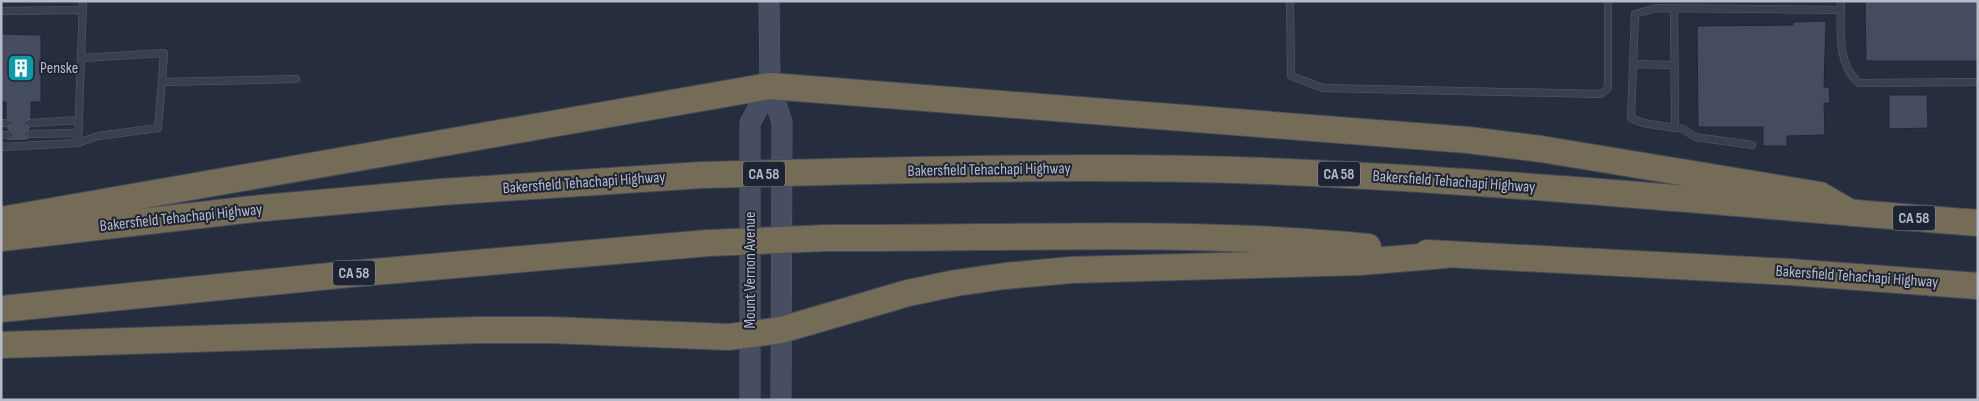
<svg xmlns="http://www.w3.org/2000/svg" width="1979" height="401" font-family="'Sofia Sans Condensed',sans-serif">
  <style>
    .building { fill: #454c60; stroke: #202635 }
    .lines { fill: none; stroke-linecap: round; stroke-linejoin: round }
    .lane-casing { stroke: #575d6c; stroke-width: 8 }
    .secondary-casing { stroke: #575d6c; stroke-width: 21 }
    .highway-casing { stroke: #444a59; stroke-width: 28 }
    .lane { stroke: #3a3f4e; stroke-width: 7 }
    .secondary { stroke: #484e61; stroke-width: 20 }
    .highway { stroke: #746c57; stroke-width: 26 }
    .highway-bridge-casing { stroke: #444a59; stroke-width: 28; stroke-linecap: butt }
    .highway-bridge { stroke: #746c57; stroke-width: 26 }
    .labels { text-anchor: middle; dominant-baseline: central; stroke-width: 4; stroke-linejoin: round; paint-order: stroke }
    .shield { fill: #1e2433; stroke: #888e9c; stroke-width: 1 }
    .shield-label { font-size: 15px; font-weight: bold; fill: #b6bbc9 }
    .poi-label { font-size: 16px; fill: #b6bbc9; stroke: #1e2433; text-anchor: start }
    .street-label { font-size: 16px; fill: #b6bbc9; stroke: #1e2433 }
  </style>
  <rect width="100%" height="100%" fill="#262d3e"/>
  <!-- building -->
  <path class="building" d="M 1865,1 L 1978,1 L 1978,61 L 1866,61 Z
    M 1826,21 L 1824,87 L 1829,87 L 1830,103 L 1824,103 L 1825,135 L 1787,136 L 1787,146 L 1763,146 L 1763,127 L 1698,127 L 1697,26 L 1793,25 L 1793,22 Z
    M 1,34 L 41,35 L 41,102 L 31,102 L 31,118 L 26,123 L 31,128 L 26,134 L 31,140 L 6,141 L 11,135 L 6,128 L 11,123 L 6,118 L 6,102 L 1,102 Z
    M 1889,95 L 1927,95 L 1928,128 L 1889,129 Z"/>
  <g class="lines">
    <!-- lane casing -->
    <g class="lane-casing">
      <path id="lane" d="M 1290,1 L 1291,76 L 1323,88 L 1601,94 L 1608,88 L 1608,1
        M 1841,1 C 1841,29 1836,63 1859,83 L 1978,82
        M 1674,8 L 1675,128
        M 1,11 L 83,10
        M 82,58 L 164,53 L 162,82 L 296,79
        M 1633,64 L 1675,65
        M 1,123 L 6,123
        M 31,123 L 79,120
        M 31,134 L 78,133
        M 1,135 L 6,135
        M 78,143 L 98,136 L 158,128 L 162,82
        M 1752,145 L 1695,137 L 1683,129 L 1643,123 L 1631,118 L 1635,14 L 1656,8 L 1841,10
        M 1,147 L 78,143 L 83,1"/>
    </g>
    <!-- secondary casing -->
    <g class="secondary-casing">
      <path id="secondary" d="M 769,1 L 770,86 L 782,122 L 781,400
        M 750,400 L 750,123 L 770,86"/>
    </g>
    <!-- highway casing -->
    <g class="highway-casing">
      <path id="highway" d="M 825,172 C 993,168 1162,165 1330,174 C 1546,185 1762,206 1978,223
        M 1,220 L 770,86 L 1468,140 L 1541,149 L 1820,195 L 1851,213
        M 1,238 L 253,209 L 441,192 L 702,175
        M 827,238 C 1008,239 1188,229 1368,247
        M 1427,253 L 1790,272 L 1978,286
        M 1,309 L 350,274 L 708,243
        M 1,345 L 478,330 L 550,330 L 729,337 L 781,330 L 908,293 L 956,283 L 1005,276 L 1071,270 L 1360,262 L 1445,255"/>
    </g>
    <!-- lane -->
    <use href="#lane" class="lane"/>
    <!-- secondary -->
    <use href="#secondary" class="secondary"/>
    <!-- highway -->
    <use href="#highway" class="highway"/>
    <!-- highway-bridge casing -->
    <g class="highway-bridge-casing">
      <path id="highway-bridge" d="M 702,175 L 825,172
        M 708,243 L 827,238"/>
    </g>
    <!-- highway-bridge -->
    <use href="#highway-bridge" class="highway-bridge"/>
  </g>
  <!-- icons -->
  <defs>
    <g id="building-square" transform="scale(1.4375)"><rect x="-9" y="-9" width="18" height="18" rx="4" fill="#0f9aa8" stroke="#1e2433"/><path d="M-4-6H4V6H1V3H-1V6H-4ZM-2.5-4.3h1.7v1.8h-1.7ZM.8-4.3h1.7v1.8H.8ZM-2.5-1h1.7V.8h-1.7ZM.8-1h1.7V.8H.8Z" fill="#fff"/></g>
  </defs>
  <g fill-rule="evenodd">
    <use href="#building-square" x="21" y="68"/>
  </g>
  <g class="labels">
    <!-- shield labels -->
    <g class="shield">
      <rect x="743" y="161.5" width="42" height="25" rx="4"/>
      <rect x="1318" y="161.5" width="42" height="25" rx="4"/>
      <rect x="1893" y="205.5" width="42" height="25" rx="4"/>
      <rect x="333" y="260.5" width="42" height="25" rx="4"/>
    </g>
    <g class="shield-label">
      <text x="764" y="174">CA 58</text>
      <text x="1339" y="174">CA 58</text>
      <text x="1914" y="218">CA 58</text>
      <text x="354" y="273">CA 58</text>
    </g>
    <!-- poi labels -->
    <g class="poi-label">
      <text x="40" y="68">Penske</text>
    </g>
    <!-- street labels -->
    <g class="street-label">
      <text transform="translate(989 170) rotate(-1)">Bakersfield Tehachapi Highway</text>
      <text transform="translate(1454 182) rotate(4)">Bakersfield Tehachapi Highway</text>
      <text transform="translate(584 183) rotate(-4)">Bakersfield Tehachapi Highway</text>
      <text transform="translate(181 218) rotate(-6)">Bakersfield Tehachapi Highway</text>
      <text transform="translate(750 270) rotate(-90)">Mount Vernon Avenue</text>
      <text transform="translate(1857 277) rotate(4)">Bakersfield Tehachapi Highway</text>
    </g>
  </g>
  <!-- border -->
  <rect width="1979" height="401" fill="none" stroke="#b6bbc9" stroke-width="5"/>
</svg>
